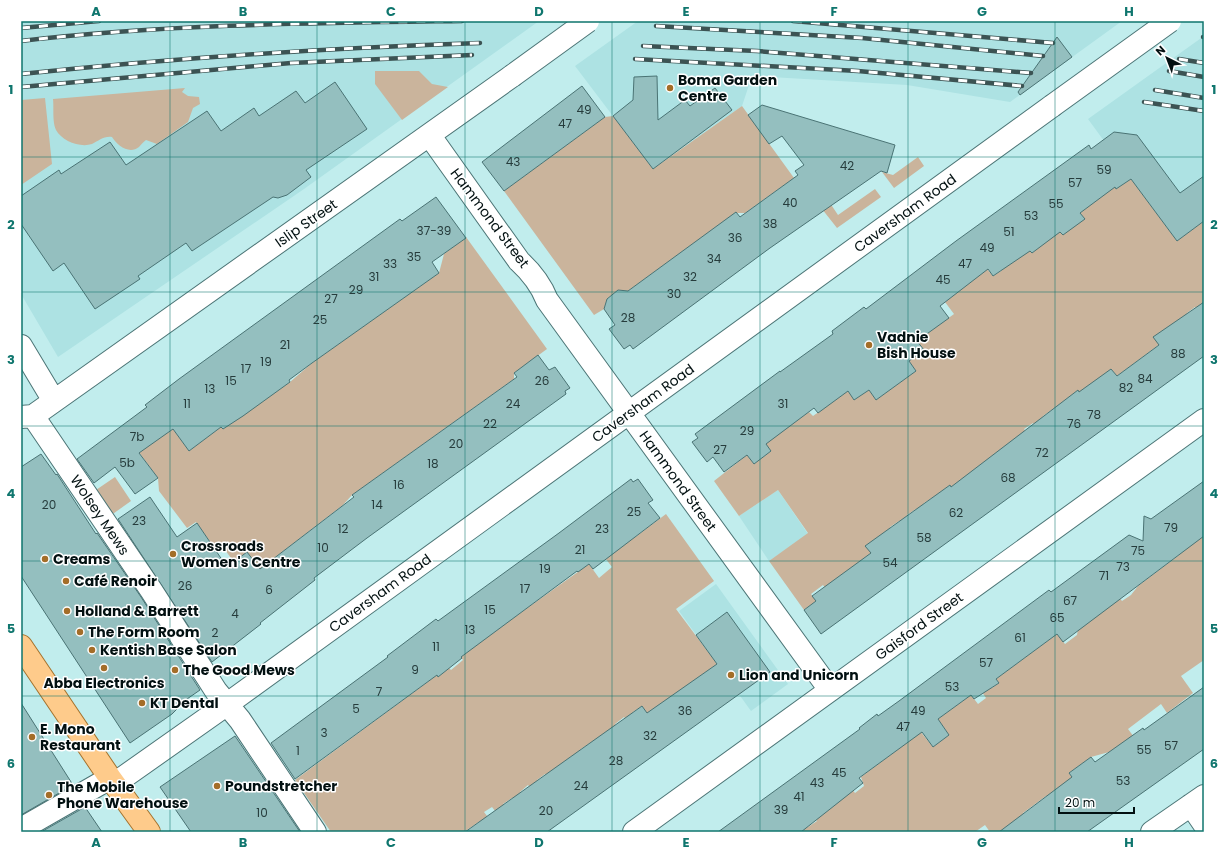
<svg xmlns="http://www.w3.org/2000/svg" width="1225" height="853" font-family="Poppins,sans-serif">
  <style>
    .built { fill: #ade2e3 }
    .green { fill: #cab49c }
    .building { fill: #94bfbf; stroke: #4a7374 }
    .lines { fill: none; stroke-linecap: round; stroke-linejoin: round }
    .minor-casing { stroke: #4c7576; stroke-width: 24 }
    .major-casing { stroke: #a5732e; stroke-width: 24 }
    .minor { stroke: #fff; stroke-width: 22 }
    .major { stroke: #fecb8b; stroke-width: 22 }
    .rail-casing { stroke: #3c5353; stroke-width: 4.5 }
    .rail { stroke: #fff; stroke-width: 3; stroke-dasharray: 9; stroke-linecap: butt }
    .minor-bridge-casing { stroke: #4c7576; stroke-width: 24; stroke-linecap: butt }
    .minor-bridge { stroke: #fff; stroke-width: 22 }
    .grid { fill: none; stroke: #0f766e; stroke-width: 1; stroke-opacity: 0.55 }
    .poi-dot { fill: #a46d28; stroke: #fff; stroke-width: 1.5 }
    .labels { text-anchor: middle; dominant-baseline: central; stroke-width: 3; stroke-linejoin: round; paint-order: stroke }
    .number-label { font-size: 12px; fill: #263c3c }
    .poi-label { font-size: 14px; font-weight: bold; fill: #021011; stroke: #fff; text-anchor: start }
    .street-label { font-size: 14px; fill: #021011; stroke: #fff }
    .neatline { fill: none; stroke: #0f766e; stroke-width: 1.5 }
    .grid-label { font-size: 13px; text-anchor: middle; font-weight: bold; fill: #0f766e }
  </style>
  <rect width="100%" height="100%" fill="#c1eded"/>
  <!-- built -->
  <path class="built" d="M 21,21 L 539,21 L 304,189 L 58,357 L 21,294 Z
    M 638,21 L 1122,21 L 1010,102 L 907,85 L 752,76 L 742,106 L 653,169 L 575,66 Z
    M 1204,36 L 1204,221 L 1177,241 L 1088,119 Z
    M 778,490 L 808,534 L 769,561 L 739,516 Z
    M 716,584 L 788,684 L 751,711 L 679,611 Z"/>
  <!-- green -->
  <path class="green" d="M 375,71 L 419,71 L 432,84 L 448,87 L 402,120 L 375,84 Z
    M 185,88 L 182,92 L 188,96 L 199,97 L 200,104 L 193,108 L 188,122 L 157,144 L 146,140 C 143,142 141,145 139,147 C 129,155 117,145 112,137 C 103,136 99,141 92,144 C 80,148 62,141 56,130 C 52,122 54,107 53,99 Z
    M 45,98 L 52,164 L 21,185 L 21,100 Z
    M 742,106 L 794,178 L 745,213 L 736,213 L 628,291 L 618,290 L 607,299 L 604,309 L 594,315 L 504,191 L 605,117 L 613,116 L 653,169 Z
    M 918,157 L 924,166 L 894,188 L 882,172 L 893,175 Z
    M 1131,179 L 1177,241 L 1204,221 L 1204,312 L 1200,315 L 1195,307 L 1187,313 L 1192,320 L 1117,376 L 1111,369 L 1084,399 L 1078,390 L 1069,397 L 1075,406 L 1060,404 L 1043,416 L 1040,431 L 1033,423 L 1024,429 L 1031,438 L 951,487 L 950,485 L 942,491 L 938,505 L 932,498 L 924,503 L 921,517 L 916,509 L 907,515 L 912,523 L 905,528 L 899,521 L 890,527 L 896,535 L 866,546 L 871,553 L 828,592 L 823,585 L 811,594 L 816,601 L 804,610 L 769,561 L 808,533 L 778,490 L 739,516 L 714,481 L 747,455 L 754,464 L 771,451 L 765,443 L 809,412 L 813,416 L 848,391 L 854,400 L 869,390 L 876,400 L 916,371 L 909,361 L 924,350 L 917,341 L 954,314 L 945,302 L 987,269 L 993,276 L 1001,271 L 1024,242 L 1032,253 L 1038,248 L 1031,237 L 1085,219 L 1080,213 L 1088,207 L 1110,180 L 1116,189 Z
    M 875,189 L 881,197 L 837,228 L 822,209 L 830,203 L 838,215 Z
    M 466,237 L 547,349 L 514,373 L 514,379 L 352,495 L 343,505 L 260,569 L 247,552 L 234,562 L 222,546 L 216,550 L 196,522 L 187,528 L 159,491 L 158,478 L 138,451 L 173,429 L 189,451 L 221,427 L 223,429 L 290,382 L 312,363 L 439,273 L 444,254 Z
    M 115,477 L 131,501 L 110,516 L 93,492 Z
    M 666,514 L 714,581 L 676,609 L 717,664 L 647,714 L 642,706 L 633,712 L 639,721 L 631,726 L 624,717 L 615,724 L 622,733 L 596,752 L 590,743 L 581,749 L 587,758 L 579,764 L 573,755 L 564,762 L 553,783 L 545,774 L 537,780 L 544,789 L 536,794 L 528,785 L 520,792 L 527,801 L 519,807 L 512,798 L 503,804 L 510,813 L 502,820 L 492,807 L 484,812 L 494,825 L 487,830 L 480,821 L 464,832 L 331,832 L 295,780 L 437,675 L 438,677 L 449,668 L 451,670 L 463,660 L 460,656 L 589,564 L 599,578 L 612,567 L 602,554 L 627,536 L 634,538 Z
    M 1204,526 L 1204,660 L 1181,676 L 1193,693 L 1167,713 L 1161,704 L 1128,729 L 1134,737 L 1109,752 L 1091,757 L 1069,773 L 1079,787 L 1050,803 L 1046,796 L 1023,813 L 1018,832 L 990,832 L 985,825 L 975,832 L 798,832 L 801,818 L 808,827 L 817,821 L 810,811 L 826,812 L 835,805 L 847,783 L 855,793 L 864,786 L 861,777 L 901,747 L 903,743 L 920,731 L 933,747 L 949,735 L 938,719 L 971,695 L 978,704 L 986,698 L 982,692 L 990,686 L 992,688 L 999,683 L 996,679 L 1057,634 L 1065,644 L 1077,635 L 1078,629 L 1113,590 L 1122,601 L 1131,595 L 1138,586 L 1179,555 Z"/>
  <!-- building -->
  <path class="building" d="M 1057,37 L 1072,57 L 1020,95 L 1018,92 Z
    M 657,76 L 658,120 L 685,100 L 690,106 L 715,88 L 732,110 L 653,169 L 613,116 L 633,100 L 634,77 Z
    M 335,82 L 367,129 L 306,170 L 311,177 L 287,195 L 278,198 L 273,197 L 192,251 L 186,243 L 138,276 L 140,279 L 95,309 L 64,263 L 53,271 L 21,224 L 21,196 L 59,170 L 61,174 L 110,142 L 126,165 L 207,111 L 221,131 L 254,108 L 259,116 L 296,91 L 305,103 Z
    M 582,86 L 605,117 L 504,191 L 482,162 Z
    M 762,105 L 895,145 L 887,173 L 881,171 L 770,248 L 633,349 L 630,345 L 624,349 L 609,329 L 615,325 L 604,309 L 607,299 L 618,290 L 628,291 L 736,212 L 740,217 L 798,175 L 795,171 L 804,165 L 782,136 L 769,144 L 748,115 Z
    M 1114,132 L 1137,135 L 1180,193 L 1204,176 L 1204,221 L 1177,241 L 1131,179 L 1116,189 L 1115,187 L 1080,213 L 1085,219 L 1063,235 L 1060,232 L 1032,253 L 1030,251 L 993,276 L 988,269 L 940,306 L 949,318 L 917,341 L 924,350 L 909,361 L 916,371 L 876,400 L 869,390 L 854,400 L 848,391 L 818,413 L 814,408 L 766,444 L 771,451 L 754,464 L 747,455 L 724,472 L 713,457 L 707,462 L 692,442 L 698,438 L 695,434 L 780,371 L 780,372 L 833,334 L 832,331 L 864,307 L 866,309 L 956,241 L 1089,145 L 1091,149 Z
    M 436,197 L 466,238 L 432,262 L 439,273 L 312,363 L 289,380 L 290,382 L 243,416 L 223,429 L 221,427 L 189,451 L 173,429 L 139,453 L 158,478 L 135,494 L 115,467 L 94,483 L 77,459 L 147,407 L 145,405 L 179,379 L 400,219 L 402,221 Z
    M 1204,302 L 1204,356 L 821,634 L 804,610 L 816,601 L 812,596 L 871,553 L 865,546 L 950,485 L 951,487 L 1078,390 L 1079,392 L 1111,369 L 1117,376 L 1159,345 L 1153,337 Z
    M 538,355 L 549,370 L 555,367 L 570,388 L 565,391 L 566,394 L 367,538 L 314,578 L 315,580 L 260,623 L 261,624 L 212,662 L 118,519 L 150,497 L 177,537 L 197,523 L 227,567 L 247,552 L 260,569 L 354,497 L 352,495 L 517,377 L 514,373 Z
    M 41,454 L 56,475 L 57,474 L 96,534 L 97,533 L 141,597 L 200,690 L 187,699 L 172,714 L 130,743 L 21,576 L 21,467 Z
    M 631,479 L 633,482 L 638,479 L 653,500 L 648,503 L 660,518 L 593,569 L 589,564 L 578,572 L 577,571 L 461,657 L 462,658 L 438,677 L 437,675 L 295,779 L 271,743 L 388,657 L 387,656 L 436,619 L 438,621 L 559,533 Z
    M 1204,481 L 1204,536 L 1063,642 L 1057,634 L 996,679 L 999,683 L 974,699 L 971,695 L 938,719 L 949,735 L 933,747 L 922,732 L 859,778 L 863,783 L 801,832 L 718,832 L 860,729 L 859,728 L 877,714 L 878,716 L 899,701 L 1049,590 L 1051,592 L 1129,535 L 1143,541 L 1144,516 L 1151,519 Z
    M 727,612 L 770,672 L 547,832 L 465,832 L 642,706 L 647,713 L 717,664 L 696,635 Z
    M 1204,687 L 1204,749 L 1087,832 L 999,832 L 1072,777 L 1069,773 L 1091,757 L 1095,762 L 1143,728 L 1144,730 Z
    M 21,703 L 73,785 L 21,815 Z
    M 235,736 L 250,758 L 300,832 L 191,832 L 160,787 Z
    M 85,807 L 102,832 L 41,832 Z"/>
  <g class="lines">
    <!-- minor casing -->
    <g class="minor-casing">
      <path id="minor" d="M 430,136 L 519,261 C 531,272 541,285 547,300 L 830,690
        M 21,346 L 54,401
        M 33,416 L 151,590 L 216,691 L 240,720 L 315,832
        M 21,417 L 33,416 L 512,76
        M 114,784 L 226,705 L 1052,106
        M 1191,805 L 1204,824
        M 21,829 L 110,778
        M 634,832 L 1204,420
        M 1152,832 L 1204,796"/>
    </g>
    <!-- major casing -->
    <g class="major-casing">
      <path id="major" d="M 21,646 L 110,778 L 149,832"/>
    </g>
    <!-- minor -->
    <use href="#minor" class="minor"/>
    <!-- major -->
    <use href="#major" class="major"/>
    <!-- rail casing -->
    <g class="rail-casing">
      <path id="rail" d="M 793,21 L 1053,43
        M 656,26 L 862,38 L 1043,56
        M 21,28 L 99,21
        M 1203,37 L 1204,37
        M 21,41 C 168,24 315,23 462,21
        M 643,46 L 757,51 L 1031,73
        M 635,59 L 858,71 L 1022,86
        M 1179,59 L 1204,63
        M 1169,71 L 1204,77
        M 21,74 C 174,58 326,48 480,43
        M 21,87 L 291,63 L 472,55
        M 1155,90 L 1204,98
        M 1144,102 L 1204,111"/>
    </g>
    <!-- rail -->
    <use href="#rail" class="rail"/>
    <!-- minor-bridge casing -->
    <g class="minor-bridge-casing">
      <path id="minor-bridge" d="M 512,76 L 588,21
        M 1052,106 L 1170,21"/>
    </g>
    <!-- minor-bridge -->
    <use href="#minor-bridge" class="minor-bridge"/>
  </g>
  <!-- grid -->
  <path class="grid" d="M 170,21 L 170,832M 317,21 L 317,832M 465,21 L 465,832M 612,21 L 612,832M 760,21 L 760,832M 908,21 L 908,832M 1055,21 L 1055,832M 21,157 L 1204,157M 21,292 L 1204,292M 21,426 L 1204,426M 21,561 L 1204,561M 21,696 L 1204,696"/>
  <!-- markers -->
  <g class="poi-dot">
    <circle cx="670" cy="88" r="4"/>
    <circle cx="869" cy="345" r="4"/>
    <circle cx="173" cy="554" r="4"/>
    <circle cx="45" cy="559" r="4"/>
    <circle cx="66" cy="581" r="4"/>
    <circle cx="67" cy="611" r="4"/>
    <circle cx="80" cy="632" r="4"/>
    <circle cx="92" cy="650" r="4"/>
    <circle cx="104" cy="668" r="4"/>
    <circle cx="175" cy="670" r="4"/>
    <circle cx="731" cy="675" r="4"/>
    <circle cx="142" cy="703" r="4"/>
    <circle cx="32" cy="737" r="4"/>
    <circle cx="217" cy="786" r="4"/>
    <circle cx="49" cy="795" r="4"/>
  </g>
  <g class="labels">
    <!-- number labels -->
    <g class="number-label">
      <text x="584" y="109">49</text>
      <text x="565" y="123">47</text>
      <text x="513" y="161">43</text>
      <text x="847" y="165">42</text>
      <text x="1104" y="169">59</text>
      <text x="1075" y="182">57</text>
      <text x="790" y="202">40</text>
      <text x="1056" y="203">55</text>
      <text x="1031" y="215">53</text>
      <text x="770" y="223">38</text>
      <text x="434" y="230">37-39</text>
      <text x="1009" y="231">51</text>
      <text x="735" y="237">36</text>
      <text x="987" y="247">49</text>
      <text x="414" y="256">35</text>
      <text x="714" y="258">34</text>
      <text x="390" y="263">33</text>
      <text x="965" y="263">47</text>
      <text x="374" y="276">31</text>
      <text x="690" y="276">32</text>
      <text x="943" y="279">45</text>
      <text x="356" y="289">29</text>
      <text x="674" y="293">30</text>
      <text x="331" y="298">27</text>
      <text x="628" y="317">28</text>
      <text x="320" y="319">25</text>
      <text x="285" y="344">21</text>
      <text x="1178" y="353">88</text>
      <text x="266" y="361">19</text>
      <text x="246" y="368">17</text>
      <text x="1145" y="378">84</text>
      <text x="231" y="380">15</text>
      <text x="542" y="380">26</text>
      <text x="1126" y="387">82</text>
      <text x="210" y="388">13</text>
      <text x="187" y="403">11</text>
      <text x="513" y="403">24</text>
      <text x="783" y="403">31</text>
      <text x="1094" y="414">78</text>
      <text x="490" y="423">22</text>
      <text x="1074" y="423">76</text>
      <text x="747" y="430">29</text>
      <text x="137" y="436">7b</text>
      <text x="456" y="443">20</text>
      <text x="720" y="449">27</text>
      <text x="1042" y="452">72</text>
      <text x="127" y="462">5b</text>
      <text x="433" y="463">18</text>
      <text x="1008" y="477">68</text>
      <text x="399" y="484">16</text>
      <text x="49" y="504">20</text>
      <text x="377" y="504">14</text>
      <text x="634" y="511">25</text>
      <text x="956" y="512">62</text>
      <text x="139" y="520">23</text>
      <text x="1171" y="527">79</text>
      <text x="343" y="528">12</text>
      <text x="602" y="528">23</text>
      <text x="924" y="537">58</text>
      <text x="323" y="547">10</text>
      <text x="580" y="549">21</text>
      <text x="1138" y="550">75</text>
      <text x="890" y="562">54</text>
      <text x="1123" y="566">73</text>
      <text x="545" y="568">19</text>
      <text x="1104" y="575">71</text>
      <text x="185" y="585">26</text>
      <text x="525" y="588">17</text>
      <text x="269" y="589">6</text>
      <text x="1070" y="600">67</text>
      <text x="490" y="609">15</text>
      <text x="235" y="613">4</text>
      <text x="1057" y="617">65</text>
      <text x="470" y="629">13</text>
      <text x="215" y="632">2</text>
      <text x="1020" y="637">61</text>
      <text x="436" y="646">11</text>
      <text x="986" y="662">57</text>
      <text x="415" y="669">9</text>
      <text x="952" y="686">53</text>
      <text x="379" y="691">7</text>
      <text x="356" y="708">5</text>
      <text x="685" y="710">36</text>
      <text x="918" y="710">49</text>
      <text x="903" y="726">47</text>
      <text x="324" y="732">3</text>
      <text x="650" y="735">32</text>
      <text x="1171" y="745">57</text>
      <text x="1144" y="749">55</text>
      <text x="298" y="750">1</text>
      <text x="616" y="760">28</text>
      <text x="839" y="772">45</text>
      <text x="1123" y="780">53</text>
      <text x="817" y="782">43</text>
      <text x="581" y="785">24</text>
      <text x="799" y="796">41</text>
      <text x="781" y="809">39</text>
      <text x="546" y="810">20</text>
      <text x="262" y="812">10</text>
    </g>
    <!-- poi labels -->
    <g class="poi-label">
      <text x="678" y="80">Boma Garden<tspan x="678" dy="16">Centre</tspan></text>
      <text x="877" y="337">Vadnie<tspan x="877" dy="16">Bish House</tspan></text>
      <text x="181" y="546">Crossroads<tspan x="181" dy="16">Women's Centre</tspan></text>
      <text x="53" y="559">Creams</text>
      <text x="74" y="581">Café Renoir</text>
      <text x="75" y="611">Holland &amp; Barrett</text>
      <text x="88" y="632">The Form Room</text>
      <text x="100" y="650">Kentish Base Salon</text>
      <text x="183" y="670">The Good Mews</text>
      <text x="739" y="675">Lion and Unicorn</text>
      <text x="104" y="683" text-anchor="middle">Abba Electronics</text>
      <text x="150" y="703">KT Dental</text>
      <text x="40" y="729">E. Mono<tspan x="40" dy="16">Restaurant</tspan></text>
      <text x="225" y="786">Poundstretcher</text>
      <text x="57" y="787">The Mobile<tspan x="57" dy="16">Phone Warehouse</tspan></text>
    </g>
    <!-- street labels -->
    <g class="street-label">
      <text transform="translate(905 213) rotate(-36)">Caversham Road</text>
      <text transform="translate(490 218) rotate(53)">Hammond Street</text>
      <text transform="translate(306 223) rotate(-35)">Islip Street</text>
      <text transform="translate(643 403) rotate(-36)">Caversham Road</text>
      <text transform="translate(678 481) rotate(54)">Hammond Street</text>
      <text transform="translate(100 515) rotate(56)">Wolsey Mews</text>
      <text transform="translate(380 593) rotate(-36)">Caversham Road</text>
      <text transform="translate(919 626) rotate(-36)">Gaisford Street</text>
    </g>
  </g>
  <!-- border -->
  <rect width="1225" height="853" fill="none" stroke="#ffffff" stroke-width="44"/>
  <!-- north arrow -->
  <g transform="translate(1167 58) rotate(318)" stroke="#ffffff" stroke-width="3" paint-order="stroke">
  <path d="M0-3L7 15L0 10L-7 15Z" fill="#021011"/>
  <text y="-6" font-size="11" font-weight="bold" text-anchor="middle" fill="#021011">N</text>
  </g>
  <!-- scale -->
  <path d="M1059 807v6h75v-6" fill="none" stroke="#021011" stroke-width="2"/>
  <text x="1065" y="807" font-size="12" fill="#021011" stroke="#ffffff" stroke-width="3" paint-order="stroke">20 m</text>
  <rect x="22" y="22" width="1181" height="809" class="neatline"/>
  <g class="grid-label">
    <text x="96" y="16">A</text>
    <text x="243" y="16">B</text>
    <text x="391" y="16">C</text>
    <text x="539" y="16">D</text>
    <text x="686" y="16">E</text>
    <text x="834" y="16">F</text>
    <text x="982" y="16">G</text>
    <text x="1129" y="16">H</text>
    <text x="11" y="94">1</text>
    <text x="1214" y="94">1</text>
    <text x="11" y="229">2</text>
    <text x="1214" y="229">2</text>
    <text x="11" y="364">3</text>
    <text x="1214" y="364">3</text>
    <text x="11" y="498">4</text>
    <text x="1214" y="498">4</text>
    <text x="11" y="633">5</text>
    <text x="1214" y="633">5</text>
    <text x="11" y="768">6</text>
    <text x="1214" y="768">6</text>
    <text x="96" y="847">A</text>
    <text x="243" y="847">B</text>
    <text x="391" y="847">C</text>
    <text x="539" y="847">D</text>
    <text x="686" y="847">E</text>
    <text x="834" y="847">F</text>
    <text x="982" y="847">G</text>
    <text x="1129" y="847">H</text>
  </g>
</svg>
